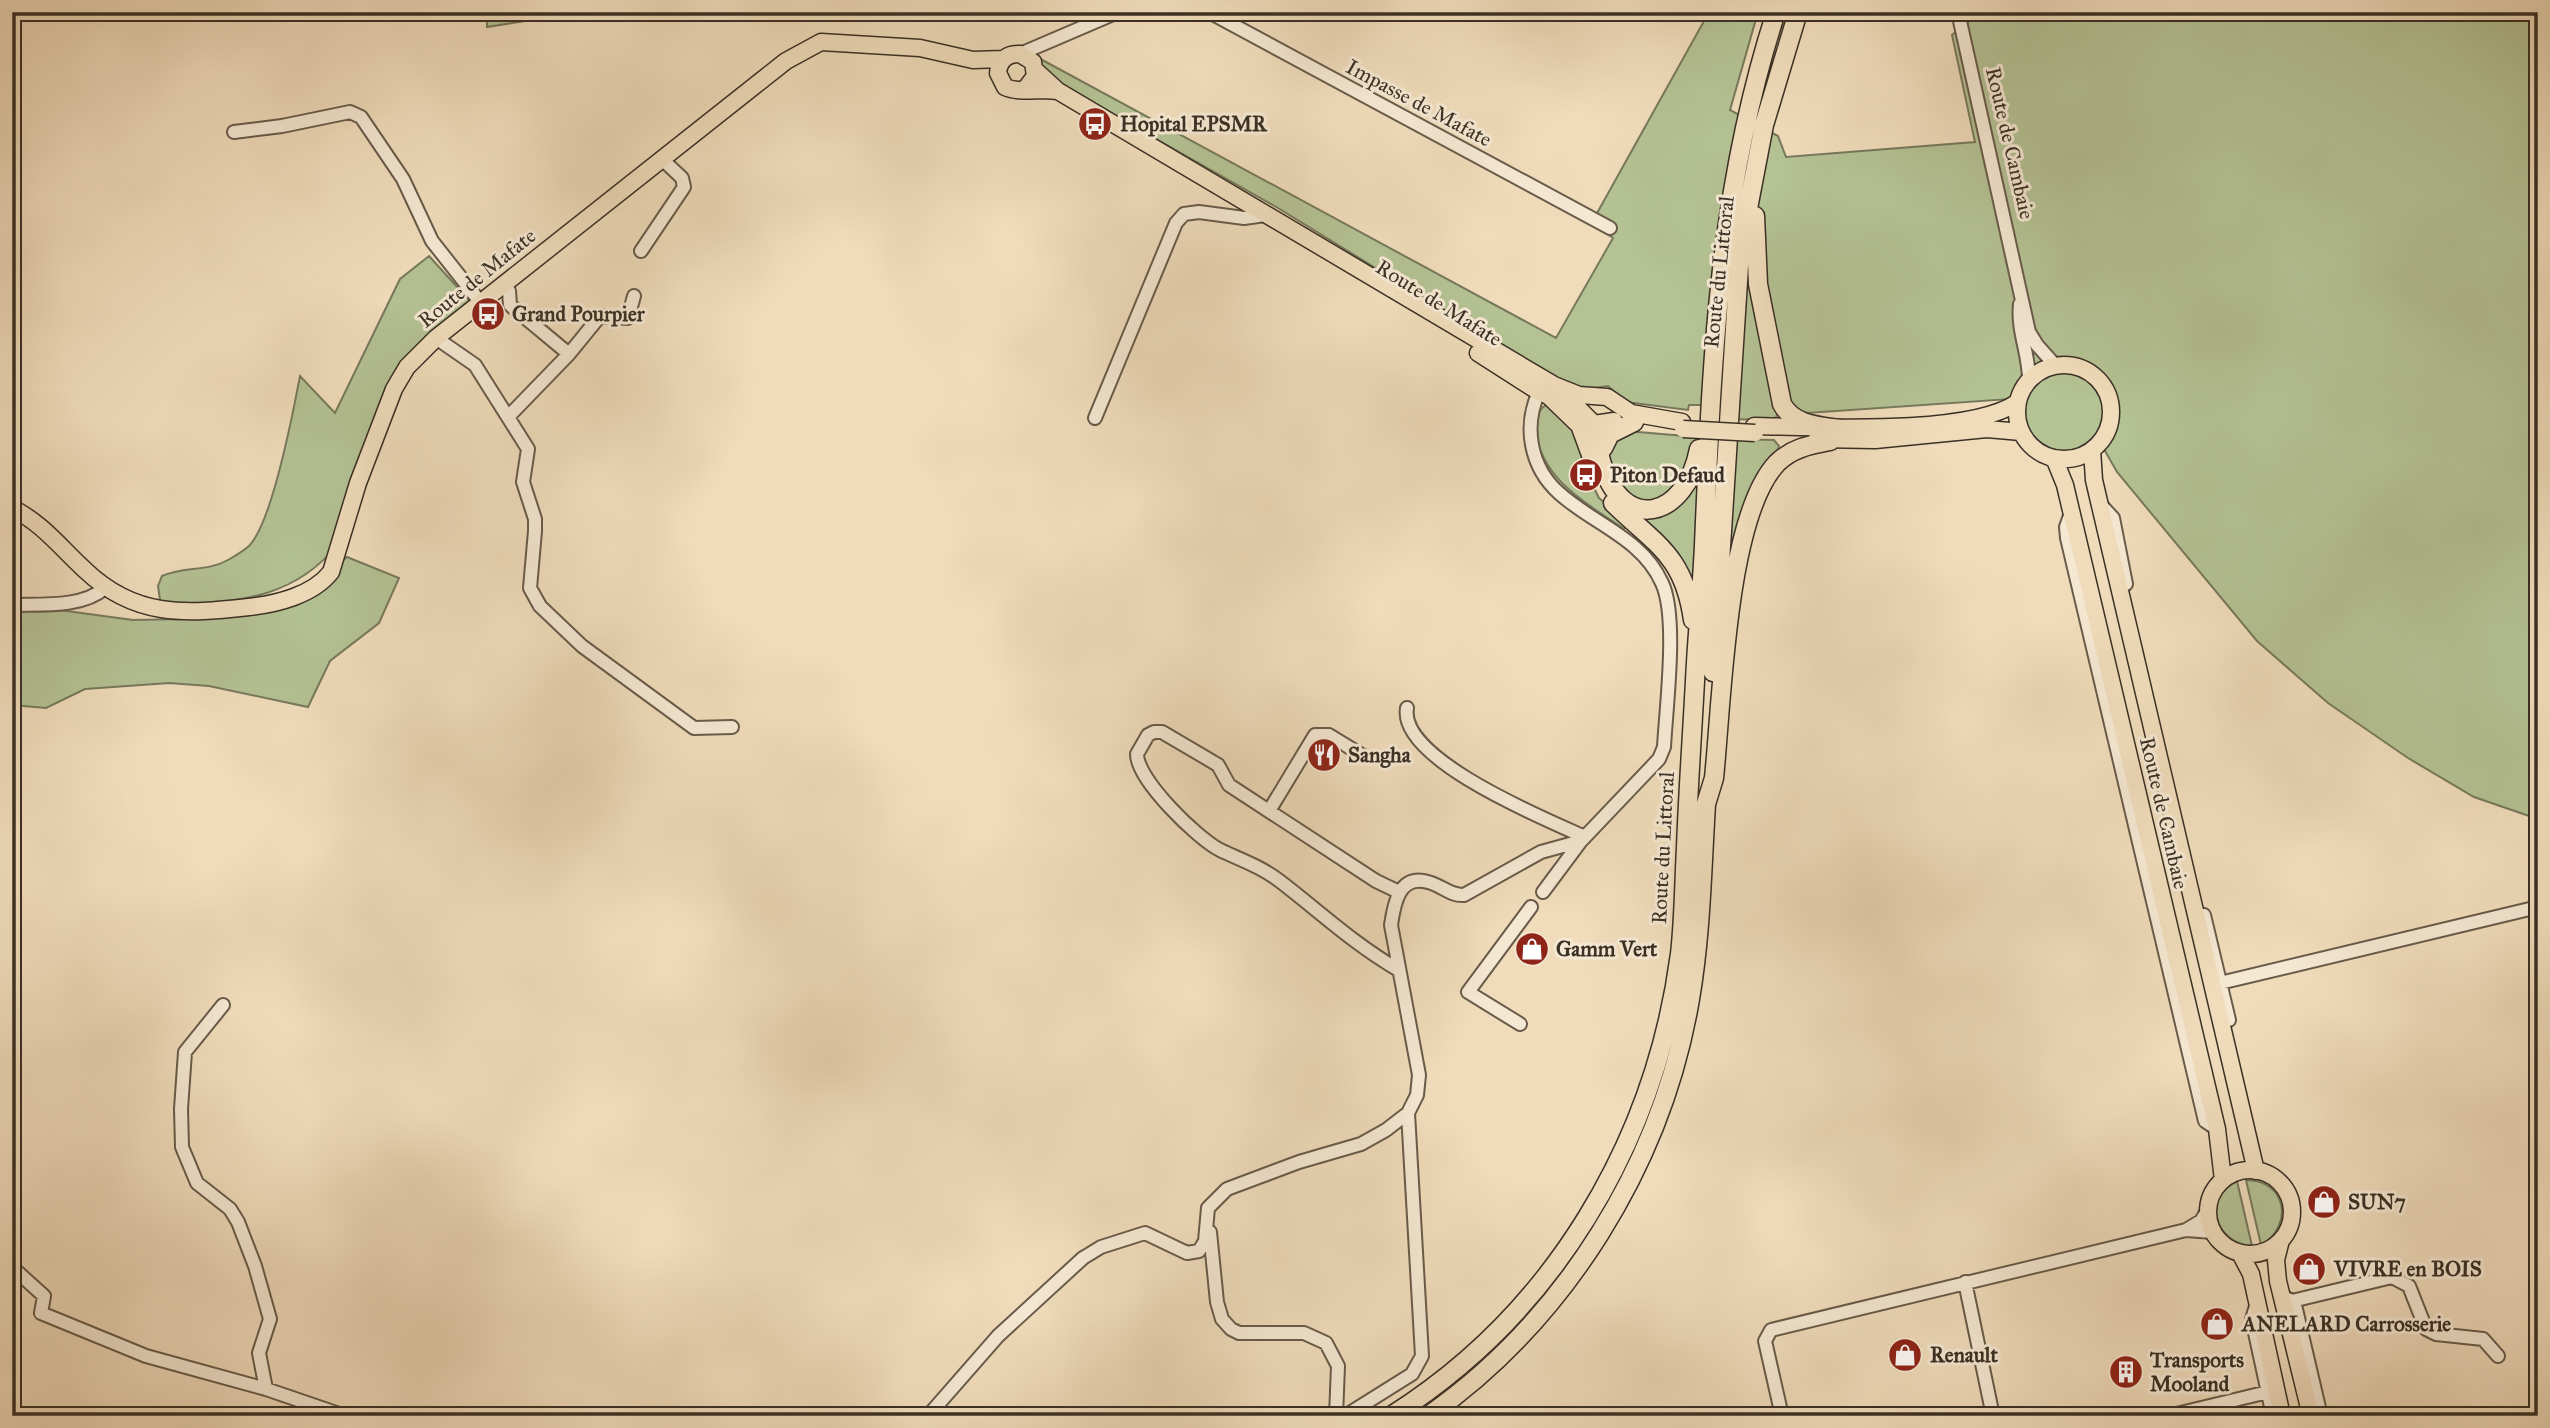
<svg xmlns="http://www.w3.org/2000/svg" width="2550" height="1428" font-family="'IM FELL Great Primer',serif">
  <style>
    .green { fill: #b4c294; stroke: #77795c; stroke-width: 2 }
    .lines { fill: none; stroke-linecap: round; stroke-linejoin: round }
    .minor-casing { stroke: #685b4a; stroke-width: 16 }
    .major-casing { stroke: #3a3025; stroke-width: 19 }
    .highway-casing { stroke: #3a3025; stroke-width: 21 }
    .minor { stroke: #f5e8d3; stroke-width: 12 }
    .major { stroke: #f0dcbb; stroke-width: 16 }
    .highway { stroke: #f0dcbb; stroke-width: 18 }
    .major-bridge-casing { stroke: #3a3025; stroke-width: 19; stroke-linecap: butt }
    .major-bridge { stroke: #f0dcbb; stroke-width: 16 }
    .labels { text-anchor: middle; dominant-baseline: central; stroke-width: 6; stroke-linejoin: round; paint-order: stroke }
    .street-label { font-size: 21px; fill: #3a3025; stroke: #f5e8d3 }
    .poi-label { font-size: 21px; font-weight: bold; fill: #3a3025; stroke: #f5e8d3; text-anchor: start }
  </style>
  <rect width="100%" height="100%" fill="#f0dcbb"/>
  <filter id="stains"><feTurbulence type="fractalNoise" baseFrequency=".00286" numOctaves="4"/><feColorMatrix values="0 0 0 0 .2 0 0 0 0 .09 0 0 0 0 .02 0 0 0 .5 -.17"/></filter>
  <radialGradient id="worn" r=".72"><stop offset=".6" stop-color="#630" stop-opacity="0"/><stop offset="1" stop-color="#630" stop-opacity=".3"/></radialGradient>
  <!-- green -->
  <path class="green" d="M 487,12 L 582,12 L 487,27 Z
    M 1709,12 L 1758,12 L 1730,110 L 1778,136 L 1786,157 L 1975,142 L 1952,35 L 1981,12 L 2538,12 L 2538,819 L 2474,797 L 2408,758 L 2328,703 L 2257,641 L 2117,472 L 2097,437 C 2063,471 2015,446 2024,398 L 1777,415 L 1775,420 L 1724,419 L 1724,411 L 1703,405 L 1689,405 L 1688,410 L 1626,402 L 1608,386 L 1581,390 L 1546,373 L 1278,208 L 1052,80 L 1041,68 L 1035,56 L 1556,338 L 1613,238 L 1591,224 Z
    M 429,256 L 470,301 L 415,354 L 338,544 C 291,603 230,601 161,607 L 158,586 L 162,576 C 183,566 207,572 228,560 C 235,556 245,550 250,545 C 273,519 293,413 300,376 L 335,413 L 400,279 Z
    M 1547,404 C 1583,426 1580,443 1584,480 L 1590,480 L 1599,498 L 1629,523 L 1624,529 C 1586,503 1543,481 1535,431 C 1533,419 1537,411 1547,404 Z
    M 1626,431 L 1697,437 C 1690,484 1689,483 1647,504 L 1619,490 L 1608,454 L 1617,435 Z
    M 1732,439 L 1774,440 L 1779,446 L 1728,580 Z
    M 1697,479 L 1700,479 L 1694,592 L 1632,511 L 1686,497 Z
    M 347,557 L 399,578 L 379,623 L 330,661 L 308,707 L 209,686 L 169,683 L 85,689 L 46,708 L 12,705 L 12,608 L 37,607 L 133,620 L 186,619 L 249,607 L 323,578 Z
    M 2246,1180 C 2287,1180 2294,1226 2261,1245 Z
    M 2237,1181 L 2252,1246 C 2215,1243 2201,1199 2237,1181 Z"/>
  <g class="lines">
    <!-- minor casing -->
    <g class="minor-casing">
      <path id="minor" d="M 1209,12 L 1610,228
        M 1958,12 L 2029,332 L 2037,345 L 2055,365
        M 1020,54 L 1118,12
        M 234,132 L 282,126 L 350,112 L 361,117 L 403,179 L 432,241 L 481,303
        M 641,251 L 684,187 L 682,178 L 663,160
        M 505,284 L 509,291 L 510,305 L 569,354
        M 2020,304 C 2017,331 2029,353 2029,380
        M 436,338 L 475,365 L 528,449 L 523,482 L 535,519 L 535,531 L 530,588 L 540,606 L 582,646 L 694,728 L 732,727
        M 508,417 L 569,354 L 600,316 L 628,318 L 634,296
        M 1095,418 L 1176,223 L 1184,214 L 1199,212 L 1244,218 L 1265,215
        M 2100,504 L 2113,518 L 2126,584
        M 2071,513 L 2066,527 L 2067,538 L 2205,1121 L 2217,1129
        M 12,605 C 41,604 82,608 105,588
        M 1407,708 C 1398,759 1545,819 1585,837
        M 1269,811 L 1315,735 L 1329,735 L 1365,757
        M 1543,892 L 1581,841 L 1659,759 L 1664,747 C 1666,708 1678,617 1662,583 C 1642,538 1593,524 1559,493 C 1530,467 1523,426 1539,392 L 1546,389
        M 2204,915 L 2229,1020
        M 1397,969 C 1354,944 1320,912 1281,882 C 1262,867 1241,860 1220,850 C 1197,838 1137,780 1137,754 L 1148,735 L 1154,732 L 1162,732 L 1218,765 L 1229,785 L 1376,881 L 1399,892
        M 2220,983 L 2538,907
        M 223,1005 L 185,1052 L 181,1109 L 182,1147 L 197,1183 L 230,1209 L 238,1222 L 255,1266 L 270,1319 L 259,1353 L 266,1389 L 345,1416
        M 1520,1024 L 1468,992 L 1531,907
        M 2186,1230 L 2213,1232
        M 1210,1232 L 1217,1302 L 1222,1319 L 1231,1329 L 1239,1333 L 1304,1333 L 1326,1343 L 1338,1366 L 1336,1416
        M 12,1267 L 44,1296 L 41,1313 L 146,1356 L 266,1389
        M 1965,1282 L 1993,1416
        M 2286,1298 L 2292,1301 L 2296,1309 L 2321,1416
        M 2292,1301 L 2392,1277 L 2409,1286 L 2426,1329 L 2436,1334 L 2483,1339 L 2498,1356
        M 2257,1303 L 2252,1319 L 2273,1416
        M 928,1416 L 998,1336 L 1083,1258 L 1101,1247 L 1145,1233 L 1187,1253 L 1199,1251 L 1205,1241 L 1208,1208 L 1227,1189 L 1299,1162 L 1361,1144 L 1386,1130 L 1408,1113 L 1417,1095 L 1419,1075 L 1391,925 C 1394,904 1399,874 1428,882 C 1441,885 1450,896 1464,895 L 1541,852 L 1581,841
        M 1345,1416 L 1412,1374 L 1422,1356 L 1408,1113
        M 1782,1416 L 1765,1341 L 1771,1330 L 2186,1230 L 2201,1221 L 2207,1211
        M 2168,1416 L 2268,1392"/>
    </g>
    <!-- major casing -->
    <g class="major-casing">
      <path id="major" d="M 1035,70 L 1058,91 L 1554,385 L 1579,395 L 1607,397 L 1631,413 L 1682,422
        M 1026,88 L 1035,76 L 1033,62 L 1020,54 C 1007,53 999,60 998,73 L 1005,87 C 1020,94 1042,88 1058,91
        M 1478,353 L 1539,392 L 1577,407 L 1594,424 L 1614,421
        M2017 412a47 47 0 1 1 94 0a47 47 0 1 1-94 0Z
        M 1754,426 C 1816,427 1970,436 2018,402
        M 1817,439 L 1875,440 L 1987,429 L 2021,432
        M 2092,450 L 2094,480 L 2256,1171
        M 2054,458 L 2065,485 L 2217,1129 L 2223,1180
        M 12,508 C 42,523 61,548 85,570 C 135,618 185,614 249,607 C 277,604 313,595 331,572 L 358,483 L 394,389 L 407,367 L 436,338 L 786,61 L 821,42 L 920,48 L 973,60 L 1003,59
        M2208 1212a42 42 0 1 1 84 0a42 42 0 1 1-84 0Z
        M 2281,1240 L 2276,1260 L 2278,1281 L 2311,1416
        M 2240,1253 L 2251,1274 L 2282,1416"/>
    </g>
    <!-- highway casing -->
    <g class="highway-casing">
      <path id="highway" d="M 1755,216 L 1758,284 L 1782,404 C 1794,427 1824,426 1846,430
        M 1551,397 L 1580,425 L 1591,455
        M 1606,425 C 1597,436 1597,447 1601,461 C 1623,536 1686,518 1699,449
        M 1603,448 L 1610,434 L 1634,422
        M 1613,503 C 1655,544 1684,555 1693,620
        M 1713,672 L 1740,250 L 1764,125 L 1798,12
        M 1391,1416 C 1553,1314 1655,1143 1680,954 C 1684,919 1684,884 1686,848 C 1688,793 1692,737 1695,681 C 1697,636 1702,590 1704,545 C 1712,359 1718,191 1776,12
        M 1428,1416 C 1565,1320 1662,1164 1690,999 C 1701,935 1702,869 1706,804 L 1714,778 C 1722,702 1726,517 1777,463 C 1792,448 1810,445 1830,441"/>
    </g>
    <!-- minor -->
    <use href="#minor" class="minor"/>
    <!-- major -->
    <use href="#major" class="major"/>
    <!-- highway -->
    <use href="#highway" class="highway"/>
    <!-- major-bridge casing -->
    <g class="major-bridge-casing">
      <path id="major-bridge" d="M 1683,429 L 1755,433"/>
    </g>
    <!-- major-bridge -->
    <use href="#major-bridge" class="major-bridge"/>
  </g>
  <!-- icons -->
  <defs>
    <g id="bus-disc" transform="scale(1.75)"><circle r="9.5" fill="#8f2418" stroke="#f5e8d3"/><path d="M-5-6H5V4H4V6H2V4H-2V6H-4V4H-5ZM-3.5-4V0h7V-4ZM-3.5 1.2v1.5H-2V1.2ZM2 1.2v1.5H3.5V1.2Z" fill="#fff"/></g>
    <g id="restaurant-disc" transform="scale(1.75)"><circle r="9.5" fill="#8f2418" stroke="#f5e8d3"/><path d="M-5-6h1v4h1v-4h1v4h1v-4h1v5L-1.5 .5V6h-2V.5L-5-1ZM5-6V6H3V1.5H1.5Q1.5-4 5-6Z" fill="#fff"/></g>
    <g id="shop-disc" transform="scale(1.75)"><circle r="9.5" fill="#8f2418" stroke="#f5e8d3"/><path d="M-5-2.5h2.3a2.7 3.5 0 0 1 5.4 0H5L5.5 6h-11ZM-1.5-2.5h3a1.5 2.3 0 0 0-3 0Z" fill="#fff"/></g>
    <g id="building-disc" transform="scale(1.75)"><circle r="9.5" fill="#8f2418" stroke="#f5e8d3"/><path d="M-4-6H4V6H1V3H-1V6H-4ZM-2.5-4.3h1.7v1.8h-1.7ZM.8-4.3h1.7v1.8H.8ZM-2.5-1h1.7V.8h-1.7ZM.8-1h1.7V.8H.8Z" fill="#fff"/></g>
  </defs>
  <g fill-rule="evenodd">
    <use href="#bus-disc" x="1095" y="124"/>
    <use href="#bus-disc" x="488" y="314"/>
    <use href="#bus-disc" x="1586" y="475"/>
    <use href="#restaurant-disc" x="1324" y="755"/>
    <use href="#shop-disc" x="1532" y="949"/>
    <use href="#shop-disc" x="2324" y="1202"/>
    <use href="#shop-disc" x="2309" y="1269"/>
    <use href="#shop-disc" x="2217" y="1324"/>
    <use href="#shop-disc" x="1905" y="1355"/>
    <use href="#building-disc" x="2126" y="1372"/>
  </g>
  <g class="labels">
    <!-- street labels -->
    <g class="street-label">
      <text transform="translate(1419 103) rotate(28)">Impasse de Mafate</text>
      <text transform="translate(2010 143) rotate(77)">Route de Cambaie</text>
      <text transform="translate(1719 272) rotate(-84)">Route du Littoral</text>
      <text transform="translate(477 278) rotate(-39)">Route de Mafate</text>
      <text transform="translate(1439 303) rotate(32)">Route de Mafate</text>
      <text transform="translate(2164 813) rotate(77)">Route de Cambaie</text>
      <text transform="translate(1663 848) rotate(-87)">Route du Littoral</text>
    </g>
    <!-- poi labels -->
    <g class="poi-label">
      <text x="1120" y="124">Hopital EPSMR</text>
      <text x="512" y="314">Grand Pourpier</text>
      <text x="1610" y="475">Piton Defaud</text>
      <text x="1348" y="755">Sangha</text>
      <text x="1556" y="949">Gamm Vert</text>
      <text x="2348" y="1202">SUN7</text>
      <text x="2334" y="1269">VIVRE en BOIS</text>
      <text x="2242" y="1324">ANELARD Carrosserie</text>
      <text x="1930" y="1355">Renault</text>
      <text x="2150" y="1360">Transports<tspan x="2150" dy="24">Mooland</tspan></text>
    </g>
  </g>
  <!-- margin -->
  <rect width="2550" height="1428" fill="none" stroke="#f0dcbb" stroke-width="42"/>
  <rect x="14" y="14" width="2522" height="1400" fill="none" stroke="#3a3025" stroke-width="3.5"/>
  <rect x="21" y="21" width="2508" height="1386" fill="none" stroke="#3a3025" stroke-width="2"/>
  <rect width="100%" height="100%" filter="url(#stains)"/>
  <rect width="100%" height="100%" fill="url(#worn)"/>
</svg>
